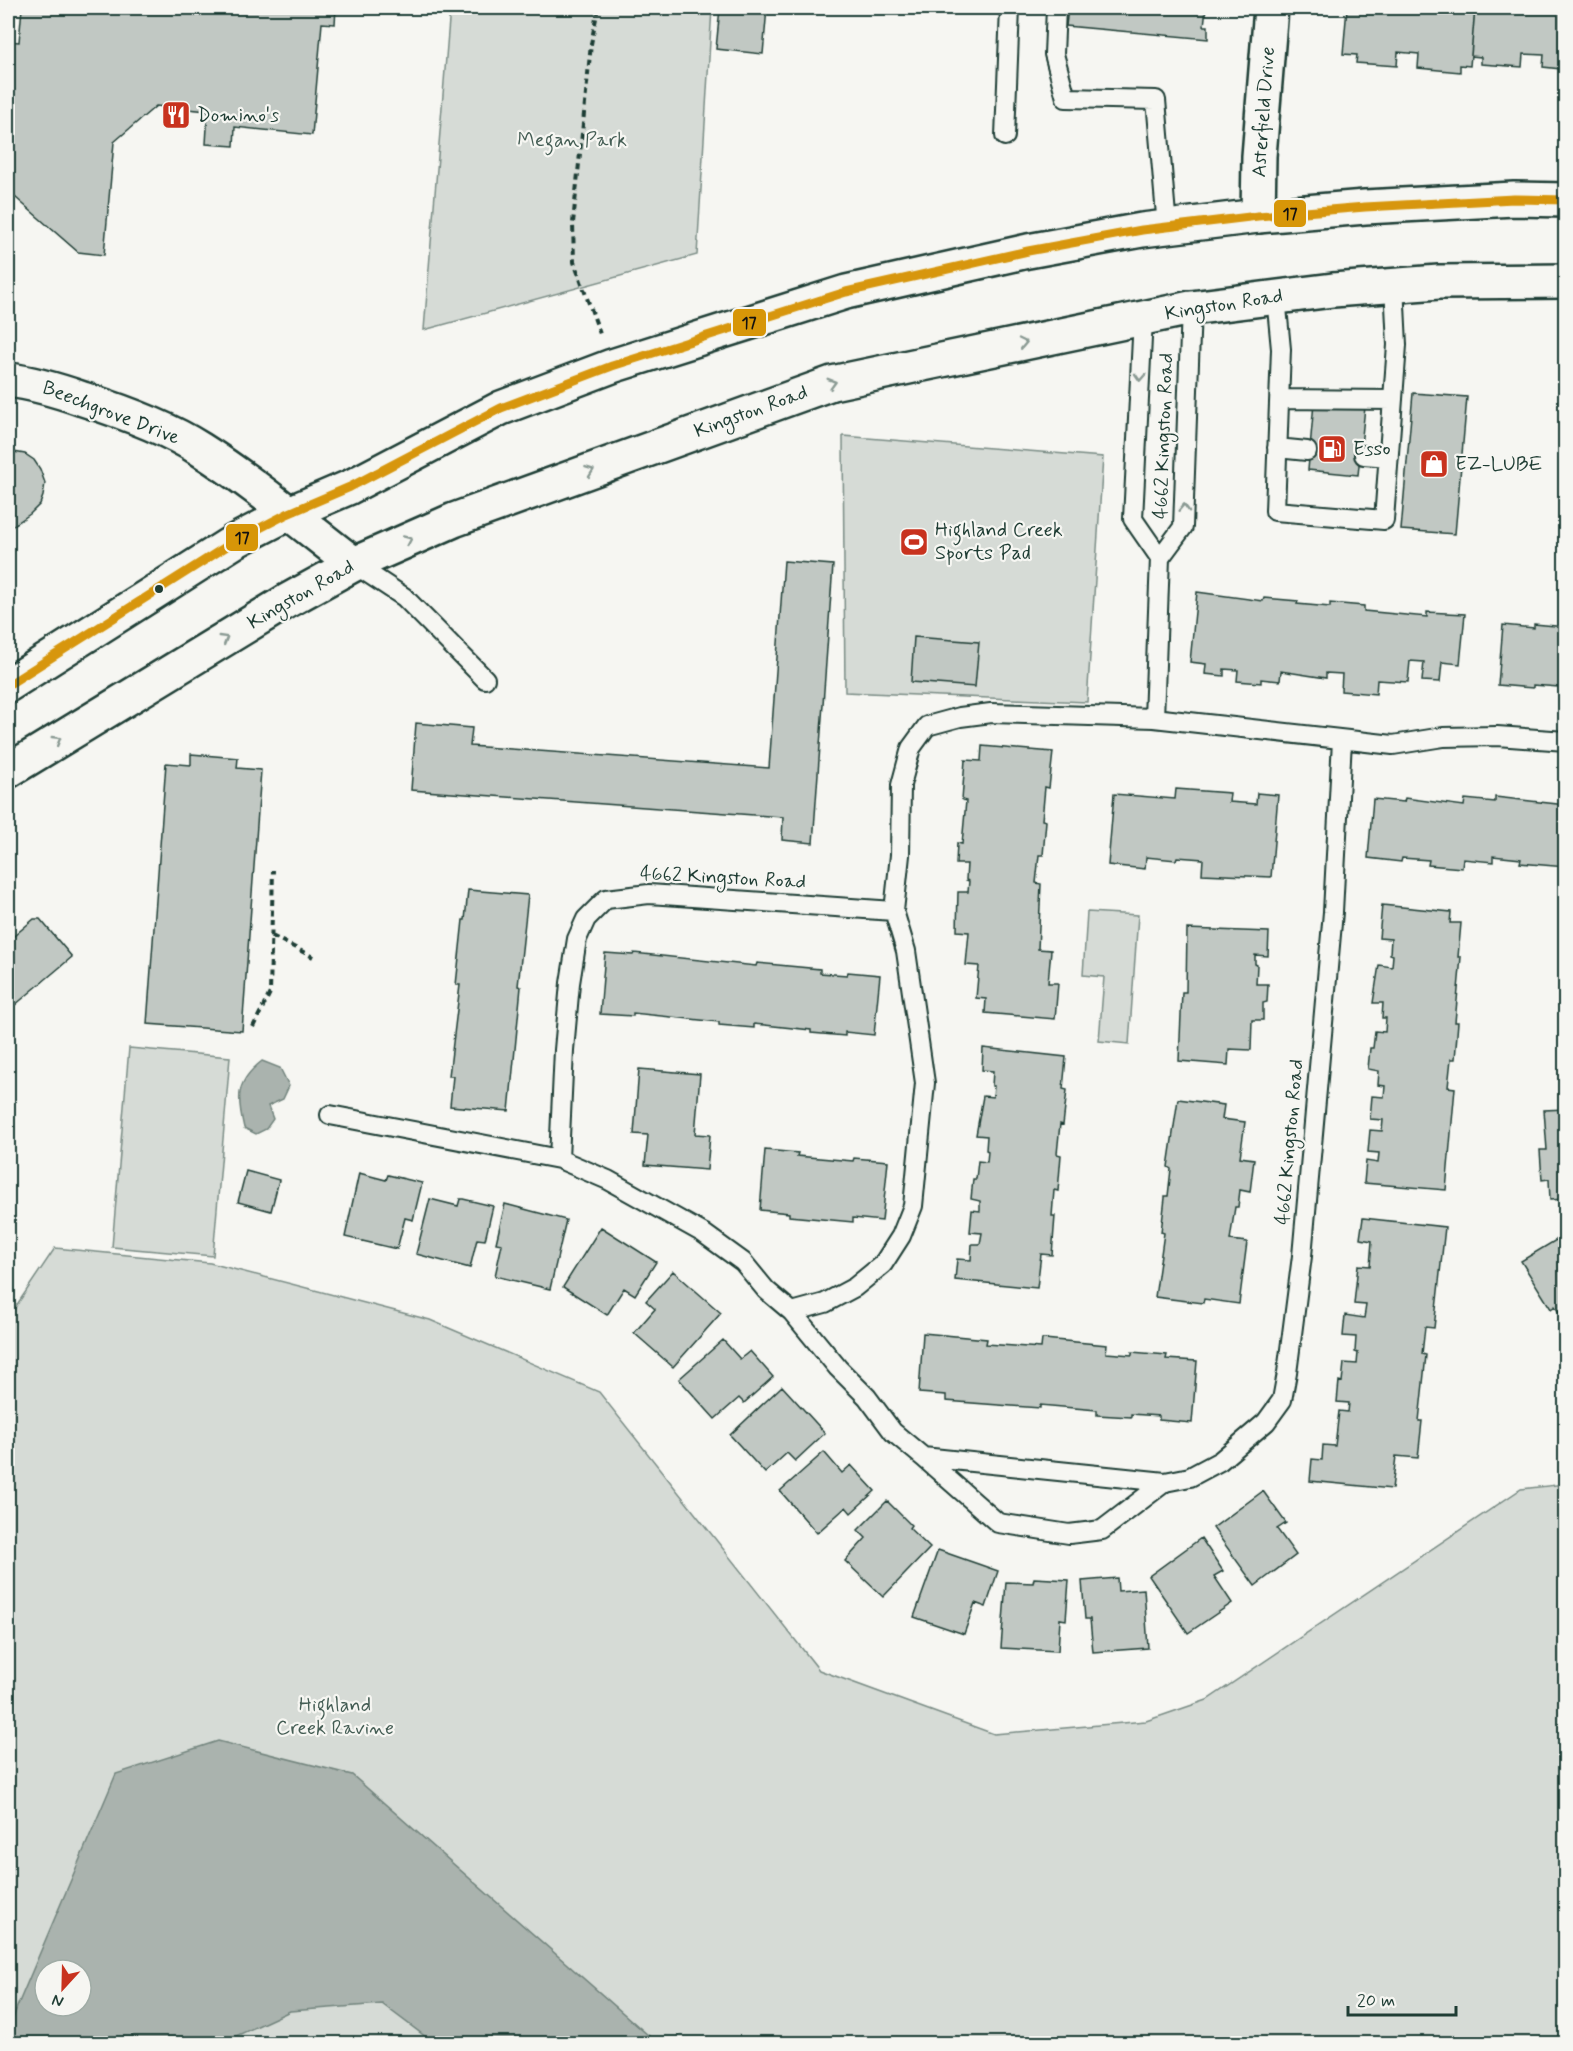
<svg xmlns="http://www.w3.org/2000/svg" width="1573" height="2051" font-family="Mynerve,sans-serif">
  <style>
    .green { fill: #d6dbd6; stroke: #7a8c85; stroke-width: 1.5; fill-rule: evenodd }
    .water { fill: #aab3ae; stroke: #72847d; stroke-width: 1.5; fill-rule: evenodd }
    .building { fill: #c1c8c3; stroke: #1f3d34; stroke-width: 1.5 }
    .lines { fill: none; stroke-linecap: round; stroke-linejoin: round }
    .lane-casing { stroke: #1f3d34; stroke-width: 22 }
    .street-casing { stroke: #1f3d34; stroke-width: 38 }
    .primary-casing { stroke: #1f3d34; stroke-width: 38 }
    .path { stroke: #1f3d34; stroke-width: 4; stroke-dasharray: 6 4.5; stroke-linecap: butt }
    .lane { stroke: #f6f6f2; stroke-width: 18 }
    .street { stroke: #f6f6f2; stroke-width: 33 }
    .primary { stroke: #f6f6f2; stroke-width: 33 }
    .bus-1-casing { stroke: #f6f6f2; stroke-width: 14 }
    .bus-1 { stroke: #d79608; stroke-width: 9 }
    .oneway { stroke: #8a9a93 }
    .bus-dot { fill: #1f3d34; stroke: #f6f6f2; stroke-width: 2 }
    .labels { text-anchor: middle; dominant-baseline: central; stroke-width: 4.5; stroke-linejoin: round; paint-order: stroke }
    .street-label { font-size: 20px; fill: #1f3d34; stroke: #f6f6f2 }
    .poi-label { font-size: 20px; fill: #1f3d34; stroke: #f6f6f2; text-anchor: start }
    .park-label { font-size: 20px; fill: #445d54; stroke: #f6f6f2 }
    .line-badge { stroke: #f6f6f2; stroke-width: 2 }
    .pale-badge-label { font-size: 16px; text-anchor: middle; font-weight: bold; fill: #111 }
  </style>
  <rect width="100%" height="100%" fill="#f6f6f2"/>
  <filter id="ink" filterUnits="userSpaceOnUse"><feTurbulence type="fractalNoise" baseFrequency=".0167" numOctaves="2"/><feDisplacementMap in="SourceGraphic" scale="12" xChannelSelector="R" yChannelSelector="G"/><feConvolveMatrix kernelMatrix="1 2 1 2 8 2 1 2 1" color-interpolation-filters="sRGB"/></filter>
  <g filter="url(#ink)">
    <!-- green -->
    <path class="green" d="M 450,8 L 712,8 L 697,255 L 424,330 Z
      M 843,436 L 1103,457 L 1087,702 L 845,692 Z
      M 1087,912 L 1138,915 L 1129,1044 L 1099,1041 L 1104,977 L 1083,975 Z
      M 129,1048 L 230,1057 L 213,1256 L 112,1247 Z
      M 55,1248 L 210,1263 L 430,1320 L 599,1392 L 819,1670 L 994,1734 L 1146,1721 L 1207,1700 L 1521,1489 L 1565,1484 L 1565,2043 L 8,2044 L 8,1318 ZM 45,1970 L 81,1970 L 81,2006 L 45,2006 Z"/>
    <!-- water -->
    <path class="water" d="M 262,1061 L 280,1068 L 289,1086 L 283,1099 L 268,1106 L 273,1119 L 266,1129 L 256,1134 L 244,1128 C 237,1098 235,1082 262,1061 Z
      M 218,1741 L 352,1775 L 657,2043 L 434,2043 L 382,2004 L 290,2011 L 221,2043 L 8,2043 L 8,2033 L 17,2007 L 116,1774 ZM 45,1970 L 81,1970 L 81,2006 L 45,2006 Z"/>
    <!-- building -->
    <path class="building" d="M 22,8 L 150,8 L 218,13 L 219,8 L 336,8 L 335,24 L 322,23 L 312,135 L 235,127 L 234,146 L 206,144 L 208,111 L 156,106 L 114,142 L 104,255 L 78,252 L 8,191 L 10,165 L 8,165 L 8,41 L 19,42 Z
      M 720,8 L 767,8 L 763,54 L 716,49 Z
      M 1068,8 L 1206,8 L 1204,26 L 1208,26 L 1208,39 L 1066,26 Z
      M 1347,8 L 1475,8 L 1470,66 L 1460,65 L 1460,72 L 1418,68 L 1419,54 L 1398,52 L 1397,66 L 1356,63 L 1357,55 L 1343,54 Z
      M 1475,8 L 1566,8 L 1566,72 L 1561,71 L 1561,69 L 1543,67 L 1544,55 L 1523,54 L 1522,67 L 1481,64 L 1481,57 L 1471,56 Z
      M 1413,393 L 1467,397 L 1455,534 L 1401,530 Z
      M 1314,403 L 1365,407 L 1358,475 L 1308,470 Z
      M 8,451 L 25,454 L 34,460 L 40,469 L 45,483 L 43,496 L 40,504 L 30,514 L 8,529 Z
      M 784,561 L 833,565 L 813,843 L 782,840 L 783,817 L 411,790 L 416,723 L 472,728 L 470,746 L 769,768 Z
      M 1197,592 L 1263,601 L 1264,598 L 1298,601 L 1297,604 L 1330,607 L 1330,603 L 1364,606 L 1364,611 L 1427,617 L 1427,612 L 1465,614 L 1460,664 L 1442,662 L 1440,682 L 1422,681 L 1424,662 L 1410,661 L 1408,682 L 1377,680 L 1376,694 L 1341,691 L 1342,674 L 1326,673 L 1326,678 L 1281,671 L 1280,681 L 1261,679 L 1261,683 L 1237,681 L 1238,670 L 1224,669 L 1224,676 L 1205,674 L 1206,664 L 1190,662 Z
      M 1534,624 L 1566,627 L 1566,691 L 1559,690 L 1559,687 L 1533,685 L 1533,688 L 1498,685 L 1503,625 L 1534,628 Z
      M 914,637 L 979,642 L 975,687 L 911,682 Z
      M 982,746 L 1053,752 L 1049,788 L 1045,787 L 1042,820 L 1046,821 L 1043,855 L 1039,855 L 1036,883 L 1041,884 L 1038,949 L 1051,950 L 1048,983 L 1058,983 L 1055,1019 L 985,1013 L 986,999 L 976,998 L 979,966 L 966,965 L 969,932 L 957,931 L 958,892 L 968,892 L 969,881 L 966,880 L 967,864 L 956,864 L 957,843 L 962,844 L 966,801 L 962,800 L 965,760 L 981,761 Z
      M 191,754 L 238,758 L 237,768 L 261,770 L 242,1031 L 147,1024 L 166,763 L 191,765 Z
      M 1176,789 L 1230,793 L 1229,802 L 1256,804 L 1257,793 L 1278,795 L 1271,877 L 1202,874 L 1203,859 L 1177,857 L 1176,860 L 1146,857 L 1145,869 L 1108,865 L 1114,794 L 1175,799 Z
      M 1495,797 L 1566,805 L 1566,867 L 1520,863 L 1521,859 L 1493,856 L 1493,862 L 1463,859 L 1462,868 L 1428,865 L 1429,860 L 1402,858 L 1401,862 L 1368,858 L 1373,799 L 1404,802 L 1405,798 L 1464,806 L 1465,799 L 1495,802 Z
      M 468,890 L 528,895 L 518,986 L 521,987 L 509,1111 L 450,1106 L 453,1076 L 449,1076 L 460,985 L 456,985 L 463,920 L 465,920 Z
      M 1382,905 L 1451,912 L 1450,923 L 1461,923 L 1458,957 L 1461,957 L 1455,1022 L 1458,1022 L 1455,1059 L 1451,1059 L 1448,1087 L 1455,1088 L 1446,1190 L 1364,1183 L 1366,1161 L 1378,1163 L 1379,1153 L 1368,1152 L 1370,1130 L 1382,1131 L 1383,1120 L 1370,1119 L 1372,1096 L 1384,1097 L 1385,1086 L 1378,1085 L 1379,1071 L 1368,1069 L 1370,1048 L 1373,1048 L 1375,1031 L 1385,1032 L 1386,1018 L 1382,1018 L 1383,1003 L 1373,1003 L 1379,965 L 1392,967 L 1393,955 L 1390,954 L 1391,939 L 1379,938 Z
      M 34,919 L 40,919 L 72,957 L 8,1011 L 8,941 Z
      M 1187,929 L 1269,932 L 1268,956 L 1255,955 L 1255,964 L 1257,965 L 1256,984 L 1268,984 L 1267,1002 L 1263,1003 L 1263,1020 L 1252,1020 L 1251,1050 L 1229,1049 L 1228,1065 L 1179,1061 L 1182,992 L 1186,992 Z
      M 605,953 L 633,955 L 634,953 L 756,966 L 757,963 L 820,969 L 820,973 L 847,975 L 848,972 L 880,975 L 874,1035 L 845,1032 L 845,1036 L 811,1033 L 811,1030 L 754,1024 L 754,1028 L 719,1025 L 719,1022 L 633,1013 L 633,1016 L 600,1014 Z
      M 983,1048 L 1066,1057 L 1063,1089 L 1067,1090 L 1063,1125 L 1060,1124 L 1057,1154 L 1061,1155 L 1058,1191 L 1054,1190 L 1052,1216 L 1055,1216 L 1052,1255 L 1041,1254 L 1037,1288 L 955,1280 L 957,1259 L 971,1260 L 972,1244 L 980,1244 L 982,1233 L 970,1232 L 972,1210 L 980,1211 L 980,1201 L 971,1199 L 973,1179 L 976,1179 L 978,1161 L 987,1162 L 988,1151 L 986,1150 L 987,1136 L 976,1135 L 983,1096 L 993,1097 L 994,1086 L 992,1086 L 993,1071 L 982,1070 Z
      M 639,1069 L 700,1074 L 695,1134 L 710,1135 L 707,1170 L 645,1165 L 648,1135 L 634,1134 Z
      M 1178,1099 L 1224,1105 L 1222,1119 L 1245,1122 L 1240,1157 L 1254,1159 L 1250,1192 L 1240,1190 L 1238,1207 L 1235,1207 L 1230,1240 L 1247,1242 L 1239,1304 L 1204,1299 L 1203,1303 L 1155,1297 L 1164,1233 L 1161,1232 L 1165,1198 L 1165,1196 L 1168,1196 L 1171,1169 L 1168,1167 Z
      M 1566,1109 L 1566,1199 L 1550,1200 L 1549,1179 L 1542,1180 L 1540,1150 L 1547,1150 L 1544,1110 Z
      M 765,1150 L 798,1153 L 797,1156 L 853,1161 L 854,1158 L 888,1161 L 882,1221 L 853,1218 L 853,1222 L 789,1216 L 789,1213 L 760,1210 Z
      M 246,1171 L 279,1180 L 271,1211 L 238,1202 Z
      M 359,1173 L 386,1180 L 388,1175 L 422,1183 L 413,1220 L 405,1218 L 397,1249 L 345,1237 Z
      M 430,1199 L 458,1206 L 460,1199 L 463,1199 L 493,1206 L 485,1240 L 477,1239 L 470,1268 L 416,1254 Z
      M 505,1204 L 566,1220 L 550,1289 L 495,1276 L 502,1244 L 496,1243 Z
      M 1363,1218 L 1445,1227 L 1434,1328 L 1425,1327 L 1422,1354 L 1426,1355 L 1419,1421 L 1422,1421 L 1418,1458 L 1396,1456 L 1392,1489 L 1310,1481 L 1312,1459 L 1322,1460 L 1323,1445 L 1335,1446 L 1339,1411 L 1348,1412 L 1349,1403 L 1337,1402 L 1339,1381 L 1342,1382 L 1344,1363 L 1357,1364 L 1358,1353 L 1355,1352 L 1356,1337 L 1343,1336 L 1345,1315 L 1364,1318 L 1366,1305 L 1354,1304 L 1358,1265 L 1370,1266 L 1372,1241 L 1360,1239 Z
      M 601,1227 L 656,1262 L 635,1295 L 624,1288 L 607,1315 L 563,1287 Z
      M 1566,1234 L 1566,1322 L 1565,1322 L 1555,1306 L 1551,1309 L 1521,1261 Z
      M 673,1271 L 721,1313 L 673,1367 L 634,1333 L 655,1309 L 646,1301 Z
      M 923,1333 L 987,1339 L 986,1344 L 1041,1348 L 1042,1339 L 1044,1339 L 1107,1345 L 1106,1353 L 1132,1355 L 1132,1352 L 1167,1355 L 1166,1359 L 1197,1361 L 1192,1423 L 1159,1420 L 1159,1416 L 1131,1414 L 1131,1417 L 1097,1415 L 1097,1410 L 1040,1405 L 1040,1408 L 946,1401 L 946,1395 L 919,1393 Z
      M 723,1340 L 740,1359 L 750,1351 L 773,1377 L 744,1403 L 739,1398 L 715,1419 L 679,1379 Z
      M 782,1386 L 825,1433 L 795,1461 L 787,1453 L 765,1473 L 730,1435 Z
      M 824,1452 L 842,1473 L 851,1465 L 875,1491 L 851,1513 L 846,1507 L 817,1533 L 780,1491 Z
      M 1263,1491 L 1286,1523 L 1277,1529 L 1296,1555 L 1255,1586 L 1213,1528 Z
      M 887,1501 L 911,1525 L 909,1528 L 930,1548 L 883,1597 L 845,1561 L 866,1538 L 858,1530 Z
      M 1201,1538 L 1223,1571 L 1214,1576 L 1232,1603 L 1188,1633 L 1149,1576 Z
      M 938,1550 L 998,1571 L 986,1607 L 975,1603 L 964,1634 L 914,1617 Z
      M 1034,1578 L 1069,1580 L 1066,1620 L 1060,1619 L 1058,1651 L 1001,1648 L 1006,1582 L 1033,1583 Z
      M 1117,1578 L 1118,1591 L 1144,1589 L 1148,1648 L 1093,1652 L 1090,1619 L 1085,1619 L 1082,1581 Z"/>
    <g class="lines">
      <!-- lane casing -->
      <g class="lane-casing">
        <path id="lane" d="M 1056,8 L 1054,54 L 1066,98 L 1156,100 L 1167,227
          M 1005,136 L 1010,8
          M 1276,297 L 1281,349 L 1275,511 L 1384,520 L 1397,345 L 1394,285
          M 1143,318 L 1133,519 L 1160,558
          M 1280,399 L 1393,400
          M 1277,448 L 1307,451
          M 1364,455 L 1389,457
          M 354,564 L 404,597 L 485,679
          M 1154,718 L 1160,558 L 1183,527 L 1191,308
          M 894,911 L 649,894 L 606,899 L 586,919 L 577,939 L 570,983 L 564,1050 L 559,1159 L 608,1180 L 703,1233 L 743,1262 L 766,1290 L 792,1312 L 838,1368 L 867,1397 L 893,1432 L 923,1457 L 1165,1482 L 1190,1477 L 1220,1461 L 1266,1422 L 1282,1400 L 1287,1373 L 1302,1256 L 1333,912 L 1342,740
          M 330,1115 L 559,1159
          M 792,1312 L 825,1303 L 855,1287 L 883,1264 L 901,1236 L 913,1206 L 925,1083 L 906,951 L 894,911 L 900,855 L 901,785 L 911,748 L 927,726 L 960,717 L 991,713 L 1154,718 L 1393,745 L 1443,737 L 1497,736 L 1566,741
          M 923,1457 L 998,1523 L 1069,1534 L 1102,1530 L 1165,1482"/>
      </g>
      <!-- street casing -->
      <g class="street-casing">
        <path id="street" d="M 1258,216 L 1259,156 L 1271,8
          M 8,380 C 34,383 57,390 83,399 C 121,411 166,427 200,449 C 254,483 303,525 354,564"/>
      </g>
      <!-- primary casing -->
      <g class="primary-casing">
        <path id="primary" d="M 8,685 L 235,541 L 287,514 L 350,487 L 501,408 L 612,366 L 846,292 L 1028,251 L 1142,230 L 1258,216 L 1365,207 L 1514,199 L 1566,200
          M 8,771 L 287,601 L 354,564 L 454,520 L 832,383 L 1191,308 L 1333,290 L 1439,282 L 1566,281"/>
      </g>
      <!-- path -->
      <path class="path" d="M 598,8 L 591,44 L 573,223 L 574,262 L 600,334
        M 272,936 L 313,957
        M 253,1027 L 270,993 L 273,870"/>
      <!-- lane -->
      <use href="#lane" class="lane"/>
      <!-- street -->
      <use href="#street" class="street"/>
      <!-- primary -->
      <use href="#primary" class="primary"/>
      <!-- bus-1 casing -->
      <g class="bus-1-casing">
        <path id="bus-1" d="M 8,685 L 235,541 L 287,514 L 350,487 L 501,408 L 612,366 L 846,292 L 1028,251 L 1142,230 L 1258,216 L 1365,207 L 1514,199 L 1566,200"/>
      </g>
      <!-- bus-1 -->
      <use href="#bus-1" class="bus-1"/>
    </g>
    <!-- one-way arrows -->
    <defs><path id="oneway-chevron" d="M-2-3.5L2.5 0L-2 3.5" fill="none" stroke-width="1.6" stroke-linecap="round" stroke-linejoin="round" transform="scale(1.5)"/></defs>
    <g class="oneway">
      <use href="#oneway-chevron" transform="translate(1023 343) rotate(-12)"/>
      <use href="#oneway-chevron" transform="translate(1140 377) rotate(93)"/>
      <use href="#oneway-chevron" transform="translate(832 383) rotate(-16)"/>
      <use href="#oneway-chevron" transform="translate(590 471) rotate(-20)"/>
      <use href="#oneway-chevron" transform="translate(1184 508) rotate(-88)"/>
      <use href="#oneway-chevron" transform="translate(408 540) rotate(-24)"/>
      <use href="#oneway-chevron" transform="translate(224 639) rotate(-31)"/>
      <use href="#oneway-chevron" transform="translate(57 740) rotate(-31)"/>
    </g>
  </g>
  <!-- icons -->
  <defs>
    <g id="restaurant-square" transform="scale(1.5)"><rect x="-9" y="-9" width="18" height="18" rx="4" fill="#c8321e" stroke="#f6f6f2"/><path d="M-5-6h1v4h1v-4h1v4h1v-4h1v5L-1.5 .5V6h-2V.5L-5-1ZM5-6V6H3V1.5H1.5Q1.5-4 5-6Z" fill="#fff"/></g>
    <g id="fuel-square" transform="scale(1.5)"><rect x="-9" y="-9" width="18" height="18" rx="4" fill="#c8321e" stroke="#f6f6f2"/><path d="M-5.5-6h7V0h2V4h1.3V-2.5L3-4.5l.8-.8L6-3V5H2.5V1h-1V6h-7ZM-4.2-4.7v3.2H.2V-4.7Z" fill="#fff"/></g>
    <g id="shop-square" transform="scale(1.5)"><rect x="-9" y="-9" width="18" height="18" rx="4" fill="#c8321e" stroke="#f6f6f2"/><path d="M-5-2.5h2.3a2.7 3.5 0 0 1 5.4 0H5L5.5 6h-11ZM-1.5-2.5h3a1.5 2.3 0 0 0-3 0Z" fill="#fff"/></g>
    <g id="stadium-square" transform="scale(1.5)"><rect x="-9" y="-9" width="18" height="18" rx="4" fill="#c8321e" stroke="#f6f6f2"/><path d="M0-5a6.5 5 0 1 0 0 10a6.5 5 0 1 0 0-10ZM-3.5-1.8h7v3.6h-7Z" fill="#fff"/></g>
  </defs>
  <g fill-rule="evenodd">
    <use href="#restaurant-square" x="176" y="115"/>
    <use href="#fuel-square" x="1332" y="449"/>
    <use href="#shop-square" x="1434" y="464"/>
    <use href="#stadium-square" x="914" y="542"/>
  </g>
  <!-- markers -->
  <circle class="bus-dot" cx="159" cy="589" r="5"/>
  <g class="labels">
    <!-- street labels -->
    <g class="street-label">
      <text transform="translate(1264 112) rotate(-86)">Asterfield Drive</text>
      <text transform="translate(1224 305) rotate(-9)">Kingston Road</text>
      <text transform="translate(751 412) rotate(-20)">Kingston Road</text>
      <text transform="translate(111 413) rotate(21)">Beechgrove Drive</text>
      <text transform="translate(1164 436) rotate(-88)">4662 Kingston Road</text>
      <text transform="translate(301 595) rotate(-30)">Kingston Road</text>
      <text transform="translate(723 878) rotate(3)">4662 Kingston Road</text>
      <text transform="translate(1290 1142) rotate(-85)">4662 Kingston Road</text>
    </g>
    <!-- poi labels -->
    <g class="poi-label">
      <text x="197" y="115">Domino's</text>
      <text x="1353" y="449">Esso</text>
      <text x="1455" y="464">EZ-LUBE</text>
      <text x="935" y="530">Highland Creek<tspan x="935" dy="23">Sports Pad</tspan></text>
    </g>
    <!-- park labels -->
    <g class="park-label">
      <text x="572" y="140">Megan Park</text>
      <text x="335" y="1705">Highland<tspan x="335" dy="23">Creek Ravine</tspan></text>
    </g>
  </g>
  <g class="line-badge">
    <rect x="1273" y="199" width="34" height="29" rx="6" fill="#d79608"/>
    <rect x="732" y="308" width="35" height="29" rx="6" fill="#d79608"/>
    <rect x="225" y="523" width="34" height="29" rx="6" fill="#d79608"/>
  </g>
  <g class="pale-badge-label">
    <text x="1290" y="219">17</text>
    <text x="749" y="328">17</text>
    <text x="242" y="543">17</text>
  </g>
  <!-- margin -->
  <rect width="1573" height="2051" fill="none" stroke="#f6f6f2" stroke-width="30"/>
  <rect x="15" y="15" width="1543" height="2021" fill="none" stroke="#1f3d34" stroke-width="2" filter="url(#ink)"/>
  <!-- north arrow -->
  <g transform="translate(63 1988) rotate(202)"><circle r="28" fill="#f6f6f2" stroke="#a0aca6" stroke-width="1.5"/>
  <path d="M0-4.5L10 22L0 15L-10 22Z" fill="#c8321e"/>
  <text y="-9" font-size="16" font-weight="bold" text-anchor="middle" fill="#1f3d34">N</text>
  </g>
  <!-- scale -->
  <path d="M1348 2006v9h108v-9" fill="none" stroke="#1f3d34" stroke-width="3"/>
  <text x="1357" y="2006" font-size="18" fill="#1f3d34" stroke="#f6f6f2" stroke-width="4.5" paint-order="stroke">20 m</text>
</svg>
